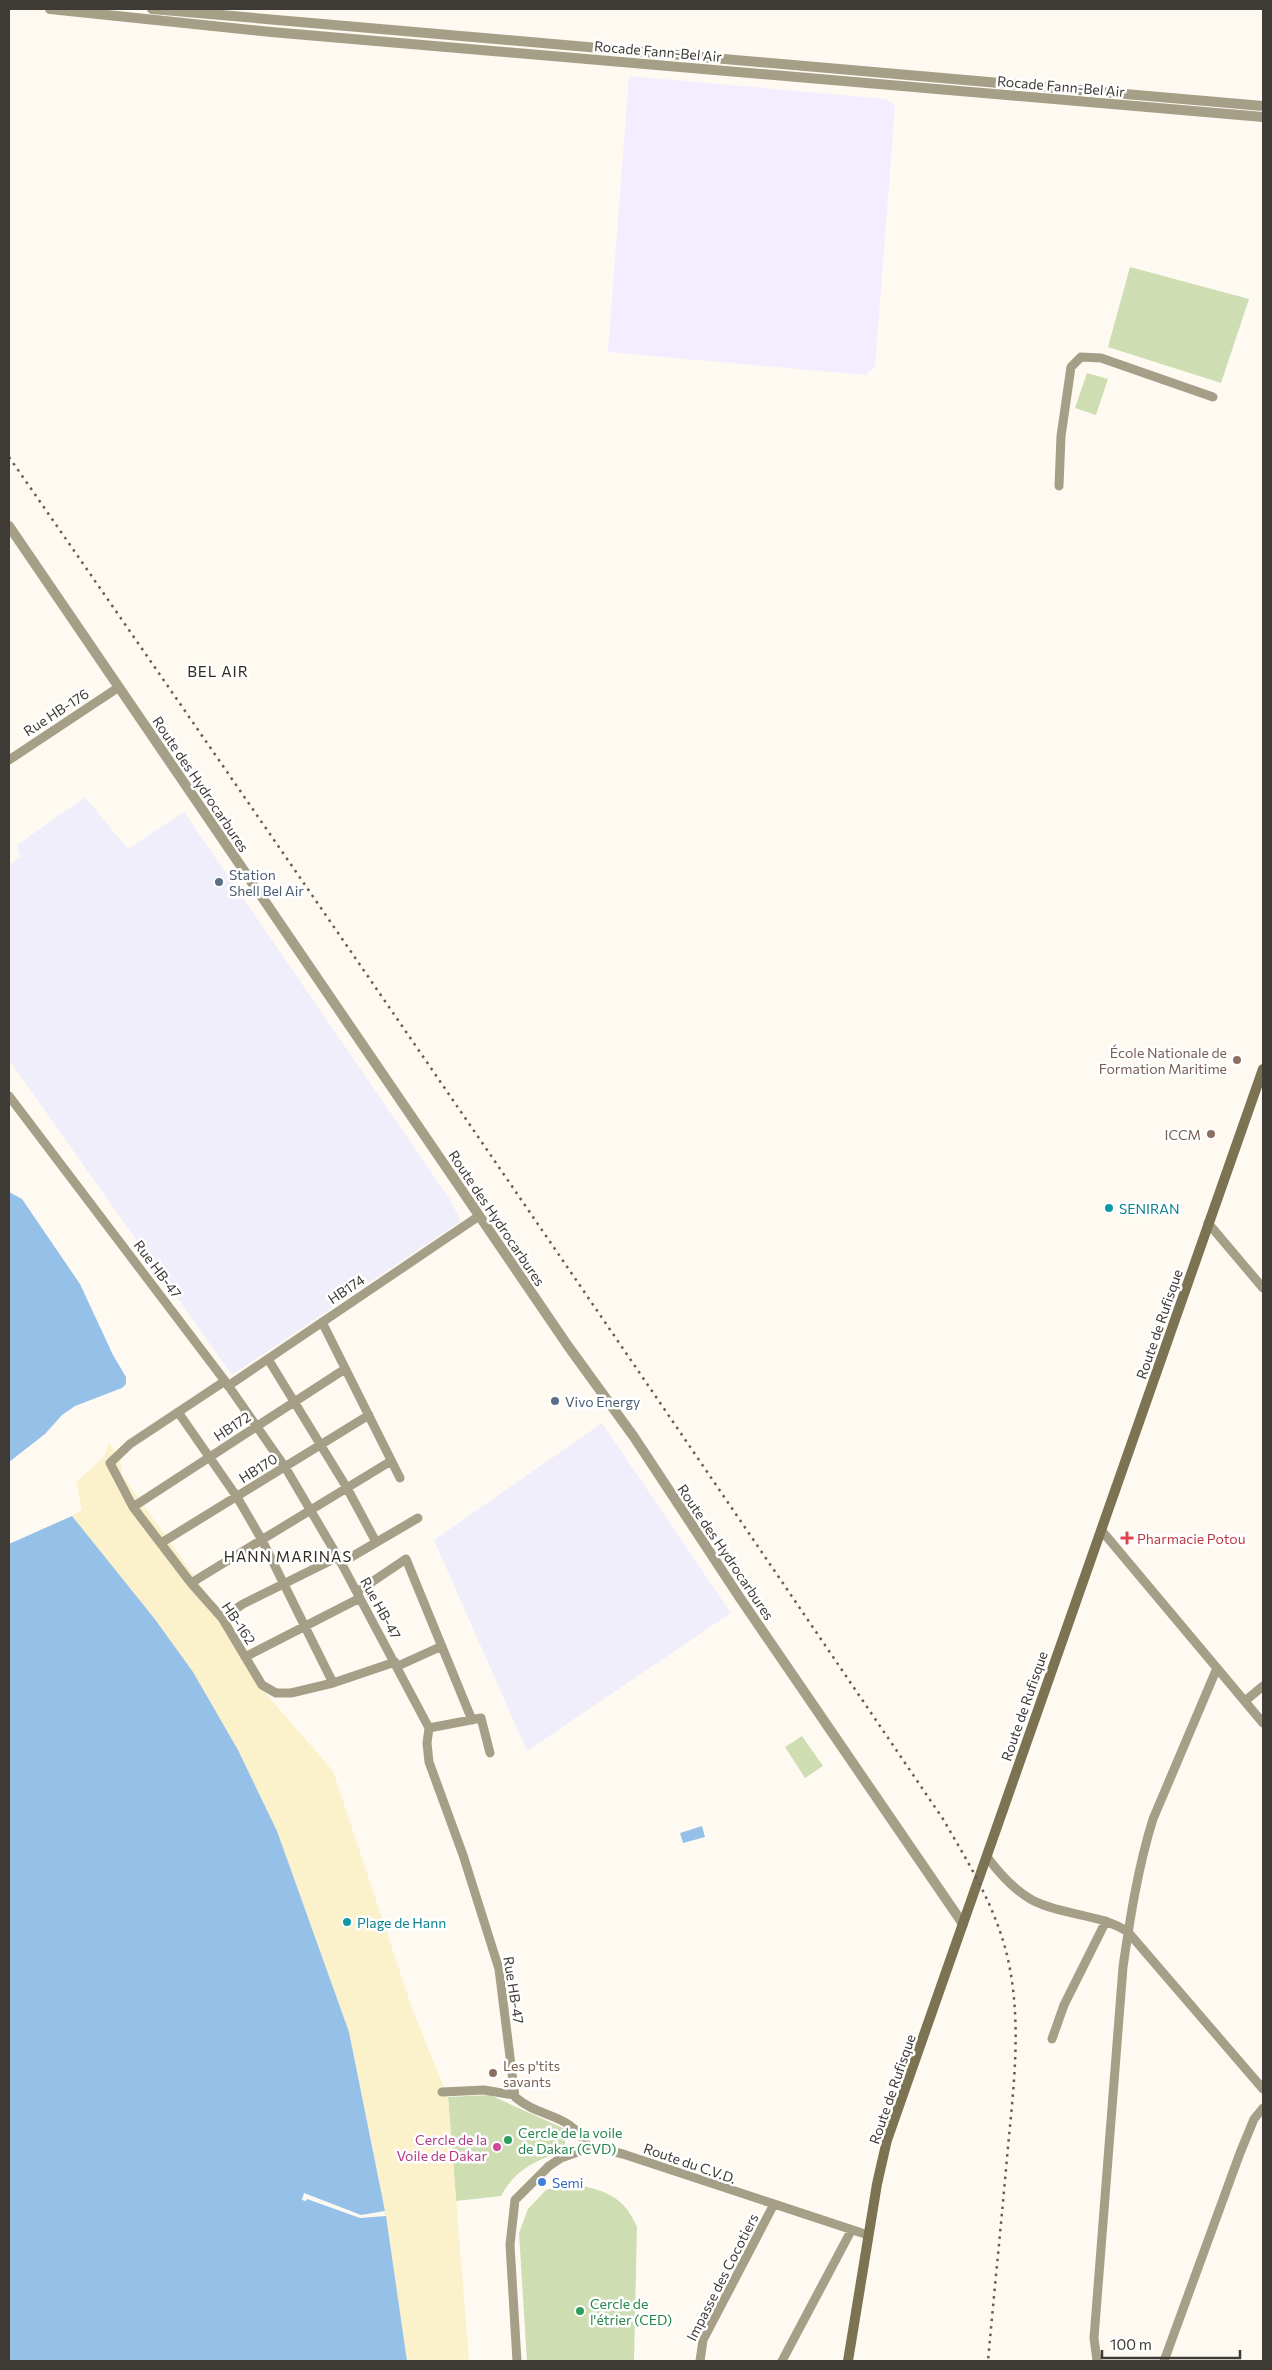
<svg xmlns="http://www.w3.org/2000/svg" width="1272" height="2370" font-family="Commissioner,sans-serif">
  <style>
    .industrial { fill: #f1eefb }
    .education { fill: #f2edff }
    .green { fill: #ceddb2 }
    .sand { fill: #fbf1cb }
    .water { fill: #95c0e7 }
    .pier { fill: #fefaf2 }
    .lines { fill: none; stroke-linecap: round; stroke-linejoin: round }
    .minor { stroke: #a59f88; stroke-width: 9 }
    .tertiary { stroke: #a59f88; stroke-width: 10 }
    .secondary { stroke: #7c7352; stroke-width: 10 }
    .rail { stroke: #615e58; stroke-width: 2.5; stroke-dasharray: 2.5 5; stroke-linecap: butt }
    .service-dot { fill: #5c6f8a; stroke: #fff; stroke-width: 2 }
    .education-dot { fill: #8d6e63; stroke: #fff; stroke-width: 2 }
    .culture-dot { fill: #0f9aa8; stroke: #fff; stroke-width: 2 }
    .health-dot { fill: #e0444e; stroke: #fff; stroke-width: 2 }
    .leisure-dot { fill: #2e9e5b; stroke: #fff; stroke-width: 2 }
    .hotel-dot { fill: #d1479c; stroke: #fff; stroke-width: 2 }
    .shop-dot { fill: #3f7fe0; stroke: #fff; stroke-width: 2 }
    .labels { text-anchor: middle; dominant-baseline: central; stroke-width: 5; stroke-linejoin: round; paint-order: stroke }
    .street-label { font-size: 14px; fill: #3e3b36; stroke: #fff }
    .service-label { font-size: 14px; fill: #4e5e75; stroke: #fff; text-anchor: start }
    .education-label { font-size: 14px; fill: #785e54; stroke: #fff; text-anchor: end }
    .culture-label { font-size: 14px; fill: #0d838f; stroke: #fff; text-anchor: start }
    .health-label { font-size: 14px; fill: #be3a42; stroke: #fff; text-anchor: start }
    .leisure-label { font-size: 14px; fill: #27864d; stroke: #fff; text-anchor: start }
    .hotel-label { font-size: 14px; fill: #b23c85; stroke: #fff; text-anchor: end }
    .shop-label { font-size: 14px; fill: #366cbe; stroke: #fff; text-anchor: start }
    .neighbourhood-label { font-size: 15px; letter-spacing: 1px; fill: #312c22; stroke: #fff }
  </style>
  <rect width="100%" height="100%" fill="#fefaf2"/>
  <!-- industrial -->
  <path class="industrial" d="M 85,797 L 128,849 L 184,812 L 449,1198 L 461,1221 L 232,1375 L 9,1060 L 9,865 L 20,857 L 17,845 Z
    M 602,1423 L 731,1613 L 527,1751 L 434,1540 Z"/>
  <!-- education -->
  <path class="education" d="M 629,76 L 886,99 L 895,106 L 875,367 L 866,375 L 608,352 Z"/>
  <!-- green -->
  <path class="green" d="M 1130,267 L 1249,299 L 1221,383 L 1108,347 Z
    M 1087,373 L 1108,379 L 1096,415 L 1075,408 Z
    M 802,1736 L 823,1766 L 805,1778 L 785,1747 Z
    M 490,2095 L 565,2129 L 565,2151 C 538,2159 515,2169 501,2196 L 456,2201 L 448,2097 Z
    M 569,2183 C 603,2190 623,2194 637,2227 L 634,2361 L 527,2361 L 519,2233 L 528,2209 L 546,2190 Z"/>
  <!-- sand -->
  <path class="sand" d="M 109,1443 L 120,1458 L 122,1475 L 230,1626 L 261,1688 L 333,1771 L 414,2014 L 448,2097 L 469,2361 L 407,2361 L 385,2211 L 349,2032 L 277,1831 L 238,1750 L 193,1672 L 154,1618 L 72,1516 L 82,1509 L 76,1482 L 104,1457 Z"/>
  <!-- water -->
  <path class="water" d="M 9,1192 L 22,1199 L 80,1284 L 113,1355 L 126,1377 L 126,1384 L 122,1388 L 75,1406 L 62,1415 L 45,1434 L 9,1462 Z
    M 72,1516 L 154,1618 L 193,1672 L 238,1750 L 277,1831 L 349,2032 L 386,2216 L 407,2361 L 9,2361 L 9,1544 Z
    M 702,1826 L 705,1837 L 683,1843 L 680,1833 Z"/>
  <!-- pier -->
  <path class="pier" d="M 304,2193 L 361,2215 L 385,2211 L 386,2216 L 360,2218 L 307,2199 L 306,2201 L 302,2200 Z"/>
  <g class="lines">
    <!-- minor -->
    <path class="minor" d="M 1059,486 L 1061,436 L 1071,367 L 1081,357 L 1101,358 L 1213,397
      M 9,760 L 119,687
      M 9,1096 L 225,1381 L 285,1467 L 338,1557 L 429,1728 L 427,1743 L 429,1762 L 463,1855 L 499,1969 L 515,2097 C 542,2120 569,2111 589,2148 L 606,2150 L 623,2154 L 868,2235
      M 1208,1223 L 1263,1288
      M 322,1322 L 400,1478
      M 268,1359 L 347,1488 L 376,1542
      M 225,1381 L 130,1444 L 110,1463 L 133,1507 L 191,1583 L 222,1618 L 262,1685 L 276,1693 L 291,1693 L 333,1683 L 395,1662
      M 228,1386 L 479,1216
      M 178,1412 L 237,1497 L 262,1540 L 333,1683
      M 133,1507 L 345,1369
      M 1102,1531 L 1263,1723
      M 161,1543 L 369,1415
      M 341,1563 L 418,1518
      M 191,1583 L 391,1461
      M 357,1592 L 406,1559 L 472,1720
      M 222,1618 L 243,1604 L 338,1557
      M 245,1657 L 360,1598
      M 398,1666 L 442,1646
      M 1245,1701 L 1263,1686
      M 429,1728 L 481,1718 L 490,1753
      M 987,1857 C 999,1873 1014,1890 1032,1900 C 1063,1916 1099,1913 1128,1932 L 1263,2089
      M 1052,2039 L 1064,2005 L 1106,1921
      M 442,2092 L 484,2090 L 514,2095
      M 517,2361 L 510,2245 L 515,2200 L 549,2166 L 561,2158 L 589,2148
      M 700,2361 L 703,2340 L 773,2206
      M 782,2361 L 851,2231
      M 1097,2361 L 1094,2338 L 1123,1967 C 1130,1918 1138,1867 1153,1819 L 1217,1668
      M 1164,2361 L 1240,2153 L 1254,2119 L 1263,2108"/>
    <!-- tertiary -->
    <path class="tertiary" d="M 50,9 L 271,32 L 1263,117
      M 152,9 L 1263,106
      M 9,526 L 568,1346 L 634,1437 L 740,1598 L 963,1924"/>
    <!-- secondary -->
    <path class="secondary" d="M 848,2361 L 877,2184 L 887,2140 L 1263,1069"/>
    <!-- rail -->
    <path class="rail" d="M 9,457 C 323,909 634,1363 943,1819 C 968,1862 995,1906 1007,1955 C 1023,2023 1013,2090 1007,2158 C 1001,2226 994,2294 988,2361"/>
  </g>
  <!-- markers -->
  <g class="service-dot">
    <circle cx="219" cy="882" r="5"/>
    <circle cx="555" cy="1401" r="5"/>
  </g>
  <g class="education-dot">
    <circle cx="1237" cy="1060" r="5"/>
    <circle cx="1211" cy="1134" r="5"/>
    <circle cx="493" cy="2073" r="5"/>
  </g>
  <g class="culture-dot">
    <circle cx="1109" cy="1208" r="5"/>
    <circle cx="347" cy="1922" r="5"/>
  </g>
  <path class="health-dot" d="M1124.5 1530.5h5v5h5v5h-5v5h-5v-5h-5v-5h5z"/>
  <g class="leisure-dot">
    <circle cx="508" cy="2140" r="5"/>
    <circle cx="580" cy="2311" r="5"/>
  </g>
  <circle class="hotel-dot" cx="497" cy="2147" r="5"/>
  <circle class="shop-dot" cx="542" cy="2182" r="5"/>
  <g class="labels">
    <!-- street labels -->
    <g class="street-label">
      <text transform="translate(658 51) rotate(5)">Rocade Fann-Bel Air</text>
      <text transform="translate(1061 86) rotate(5)">Rocade Fann-Bel Air</text>
      <text transform="translate(56 712) rotate(-33)">Rue HB-176</text>
      <text transform="translate(201 784) rotate(56)">Route des Hydrocarbures</text>
      <text transform="translate(497 1218) rotate(56)">Route des Hydrocarbures</text>
      <text transform="translate(158 1269) rotate(53)">Rue HB-47</text>
      <text transform="translate(346 1289) rotate(-34)">HB174</text>
      <text transform="translate(1159 1324) rotate(-71)">Route de Rufisque</text>
      <text transform="translate(232 1426) rotate(-33)">HB172</text>
      <text transform="translate(258 1468) rotate(-32)">HB170</text>
      <text transform="translate(726 1552) rotate(56)">Route des Hydrocarbures</text>
      <text transform="translate(381 1608) rotate(61)">Rue HB-47</text>
      <text transform="translate(239 1623) rotate(56)">HB-162</text>
      <text transform="translate(1024 1706) rotate(-71)">Route de Rufisque</text>
      <text transform="translate(514 1990) rotate(81)">Rue HB-47</text>
      <text transform="translate(892 2089) rotate(-71)">Route de Rufisque</text>
      <text transform="translate(690 2163) rotate(19)">Route du C.V.D.</text>
      <text transform="translate(722 2277) rotate(-63)">Impasse des Cocotiers</text>
    </g>
    <!-- service labels -->
    <g class="service-label">
      <text x="229" y="874">Station<tspan x="229" dy="16">Shell Bel Air</tspan></text>
      <text x="565" y="1401">Vivo Energy</text>
    </g>
    <!-- education labels -->
    <g class="education-label">
      <text x="1227" y="1052">École Nationale de<tspan x="1227" dy="16">Formation Maritime</tspan></text>
      <text x="1201" y="1134">ICCM</text>
      <text x="503" y="2065" text-anchor="start">Les p'tits<tspan x="503" dy="16">savants</tspan></text>
    </g>
    <!-- culture labels -->
    <g class="culture-label">
      <text x="1119" y="1208">SENIRAN</text>
      <text x="357" y="1922">Plage de Hann</text>
    </g>
    <!-- health labels -->
    <g class="health-label">
      <text x="1137" y="1538">Pharmacie Potou</text>
    </g>
    <!-- leisure labels -->
    <g class="leisure-label">
      <text x="518" y="2132">Cercle de la voile<tspan x="518" dy="16">de Dakar (CVD)</tspan></text>
      <text x="590" y="2303">Cercle de<tspan x="590" dy="16">l'étrier (CED)</tspan></text>
    </g>
    <!-- hotel labels -->
    <g class="hotel-label">
      <text x="487" y="2139">Cercle de la<tspan x="487" dy="16">Voile de Dakar</tspan></text>
    </g>
    <!-- shop labels -->
    <g class="shop-label">
      <text x="552" y="2182">Semi</text>
    </g>
    <!-- neighbourhood labels -->
    <g class="neighbourhood-label">
      <text x="218" y="671">BEL AIR</text>
      <text x="288" y="1556">HANN MARINAS</text>
    </g>
  </g>
  <!-- border -->
  <rect width="1272" height="2370" fill="none" stroke="#3e3b36" stroke-width="20"/>
  <!-- scale -->
  <path d="M1102 2350v8h138v-8" fill="none" stroke="#3e3b36" stroke-width="2.5"/>
  <text x="1110" y="2350" font-size="15" fill="#3e3b36" stroke="#ffffff" stroke-width="4" paint-order="stroke">100 m</text>
</svg>
